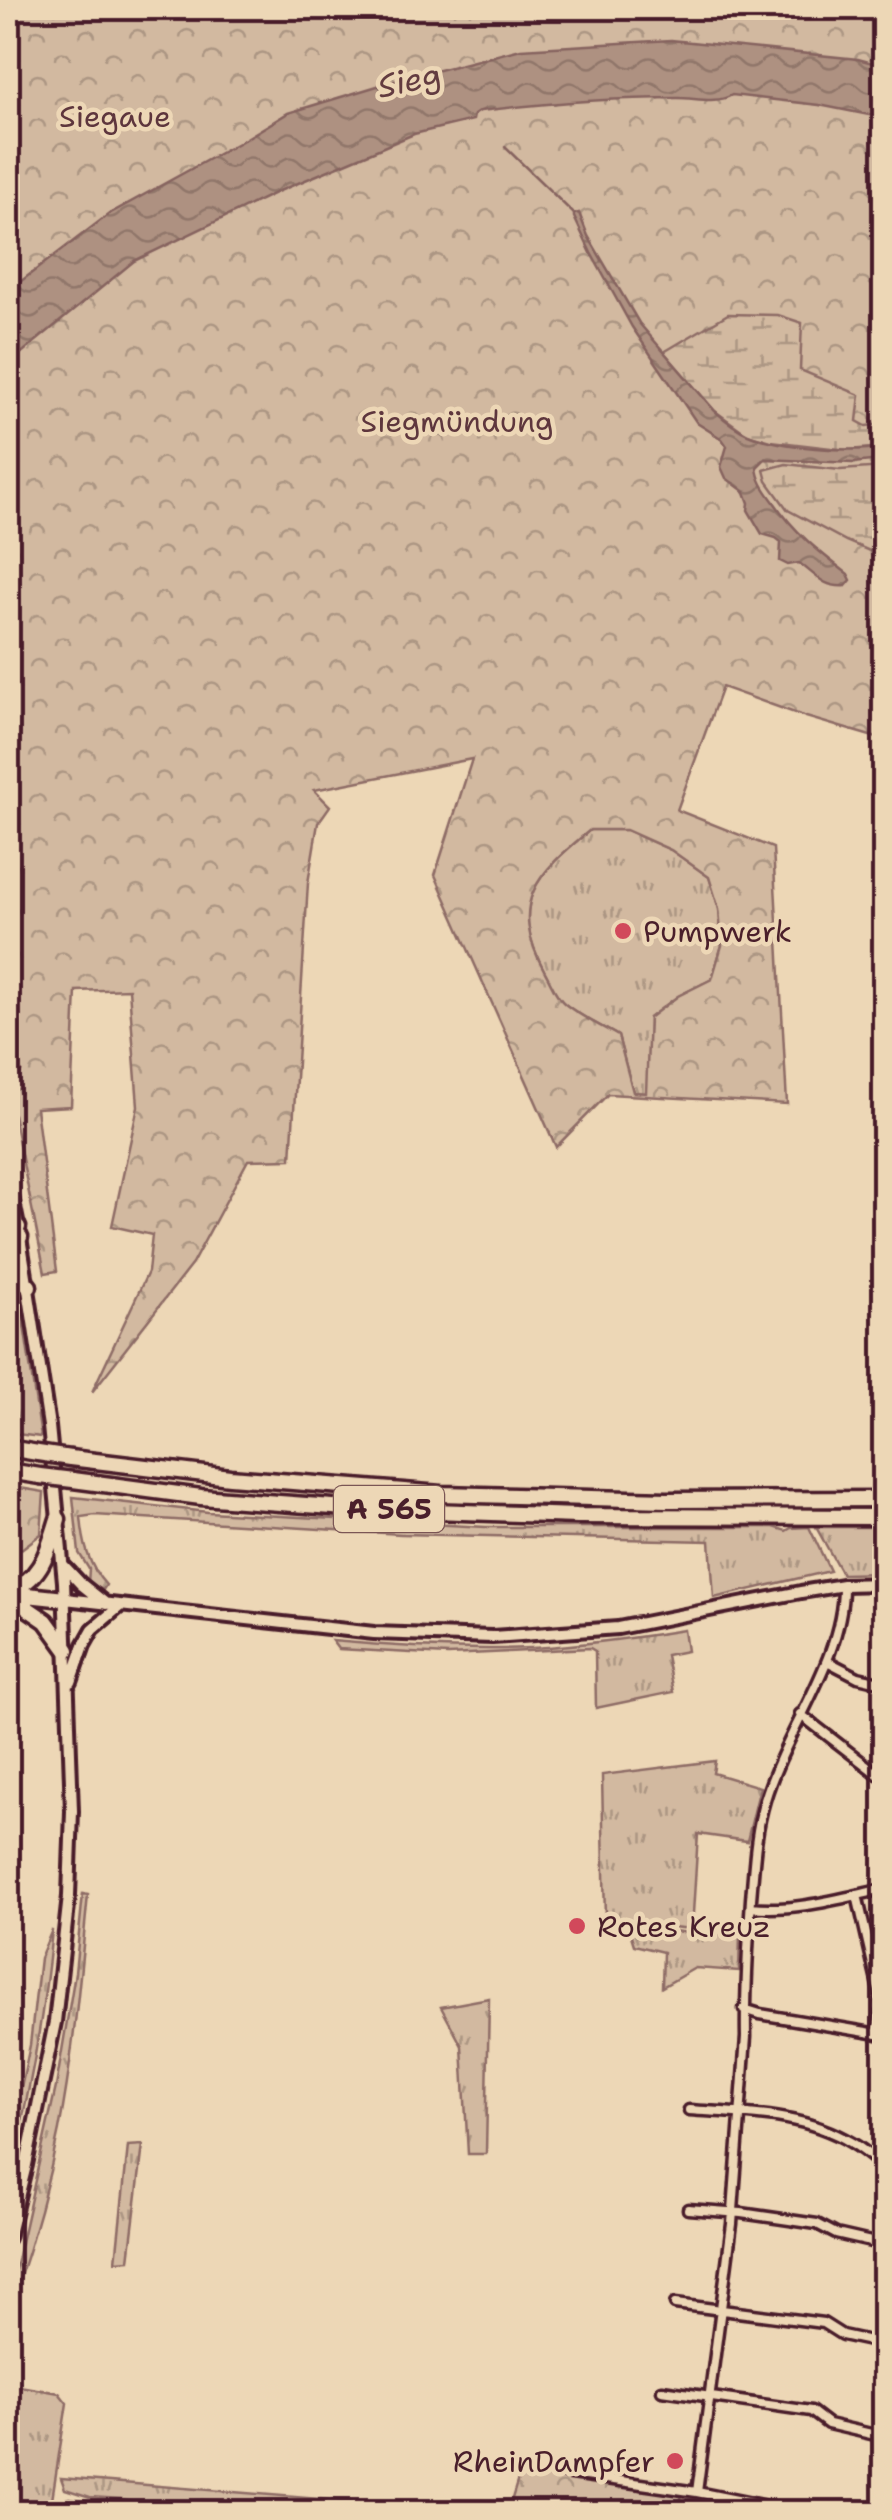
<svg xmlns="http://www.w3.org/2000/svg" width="892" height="2520" font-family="'Shantell Sans',sans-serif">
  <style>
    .grass { fill: url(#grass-tufts); stroke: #8e6c66; stroke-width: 2.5 }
    .forest { fill: url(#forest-crowns); stroke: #8e6c66; stroke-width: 2.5; fill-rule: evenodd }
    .wetland { fill: url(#wetland-marsh); stroke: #8e6c66; stroke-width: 2.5 }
    .water { fill: url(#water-waves); stroke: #86635f; stroke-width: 2.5 }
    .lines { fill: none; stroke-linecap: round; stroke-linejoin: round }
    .stream { stroke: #86635f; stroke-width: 2.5 }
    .minor-casing { stroke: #4a1f2b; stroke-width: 15 }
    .secondary-casing { stroke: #4a1f2b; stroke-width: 18 }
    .motorway-casing { stroke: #4a1f2b; stroke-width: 21 }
    .minor { stroke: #edd7b6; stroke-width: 8 }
    .secondary { stroke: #edd7b6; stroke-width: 10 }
    .motorway { stroke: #edd7b6; stroke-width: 14 }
    .motorway-bridge-casing { stroke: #4a1f2b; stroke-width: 21; stroke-linecap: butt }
    .motorway-bridge { stroke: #edd7b6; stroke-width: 14 }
    .poi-dot { fill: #d1495b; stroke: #edd7b6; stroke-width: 4 }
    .labels { text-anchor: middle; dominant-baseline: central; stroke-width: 9; stroke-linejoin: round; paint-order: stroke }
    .shield { fill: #edd7b6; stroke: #7b5655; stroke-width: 2.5 }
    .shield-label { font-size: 28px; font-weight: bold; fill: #4a1f2b }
    .park-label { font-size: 30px; fill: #5e363d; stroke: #edd7b6 }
    .poi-label { font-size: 30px; fill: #4a1f2b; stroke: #edd7b6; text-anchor: start }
    .water-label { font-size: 32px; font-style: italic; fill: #633c40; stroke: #edd7b6 }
  </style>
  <defs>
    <pattern id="grass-tufts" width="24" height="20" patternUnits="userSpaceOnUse" patternTransform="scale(2.5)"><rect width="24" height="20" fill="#d2b9a0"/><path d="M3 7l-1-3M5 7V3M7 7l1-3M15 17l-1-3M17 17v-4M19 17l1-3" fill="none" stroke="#ac9683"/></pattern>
    <pattern id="forest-crowns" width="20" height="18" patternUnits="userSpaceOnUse" patternTransform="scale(2.5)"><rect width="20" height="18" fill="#d2b9a0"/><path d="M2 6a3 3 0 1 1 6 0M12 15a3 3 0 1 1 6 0" fill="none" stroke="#ac9683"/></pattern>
    <pattern id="wetland-marsh" width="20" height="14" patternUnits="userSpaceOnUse" patternTransform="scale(2.5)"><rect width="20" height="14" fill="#d2b9a0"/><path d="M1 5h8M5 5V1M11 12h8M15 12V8" fill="none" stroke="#ac9683"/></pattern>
    <pattern id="water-waves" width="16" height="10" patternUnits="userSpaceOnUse" patternTransform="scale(2.5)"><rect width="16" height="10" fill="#ae9181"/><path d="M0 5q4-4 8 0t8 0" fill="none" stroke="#90766a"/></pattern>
  </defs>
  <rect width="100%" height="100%" fill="#edd7b6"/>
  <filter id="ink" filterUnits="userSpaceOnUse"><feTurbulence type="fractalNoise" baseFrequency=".01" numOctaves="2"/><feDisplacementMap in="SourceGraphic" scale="20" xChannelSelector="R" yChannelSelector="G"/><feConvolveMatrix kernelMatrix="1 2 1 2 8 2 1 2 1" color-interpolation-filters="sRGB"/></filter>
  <g filter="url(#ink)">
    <!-- grass -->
    <path class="grass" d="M 590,830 L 626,830 L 671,850 L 709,877 L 719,909 L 722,945 L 712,979 L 678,996 L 649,1018 L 647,1093 L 633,1092 L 618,1036 C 601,1026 581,1017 565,1004 C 556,997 550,982 545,972 C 507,902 537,874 590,830 Z
      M 8,1274 L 18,1286 L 41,1437 L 8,1433 Z
      M 73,1497 L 208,1512 L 486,1527 L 774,1527 L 786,1531 L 791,1528 L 809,1527 L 830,1571 L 714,1598 L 710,1541 L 401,1534 L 95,1515 L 81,1517 C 83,1541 88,1566 106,1585 L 103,1590 L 88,1583 L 89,1569 L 79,1553 Z
      M 816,1527 L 884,1527 L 884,1573 L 842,1574 Z
      M 684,1630 L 687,1651 L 666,1655 L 673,1692 L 596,1708 L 595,1651 L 590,1648 L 448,1655 L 338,1649 L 332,1641 C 398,1647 465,1651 532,1648 C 583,1645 634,1638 684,1630 Z
      M 715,1761 L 713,1773 L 760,1787 L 747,1841 L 698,1834 L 692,1929 L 605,1920 L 602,1775 Z
      M 83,1894 L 88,1895 C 80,1973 74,2053 59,2130 C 48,2185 33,2239 15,2292 L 9,2296 L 56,2087 L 75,1973 Z
      M 628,1926 L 691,1933 L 740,1935 L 739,1971 L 695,1968 L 662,1987 L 663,1952 L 634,1945 Z
      M 52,1930 C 44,2015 29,2098 8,2181 L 8,2151 L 30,2045 L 40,1958 Z
      M 489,1998 L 486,2154 L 468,2154 L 462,2046 L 441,2007 Z
      M 143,2145 L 129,2260 L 116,2261 L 128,2146 Z
      M 8,2384 L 59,2393 L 67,2403 L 50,2512 L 8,2512 Z
      M 61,2478 L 356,2502 L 407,2512 L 258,2512 L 218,2501 L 202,2500 L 156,2506 L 122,2499 L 90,2497 L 65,2489 Z
      M 69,2498 L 159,2512 L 194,2506 L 218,2507 L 239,2512 L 58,2512 L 63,2500 Z"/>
    <!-- forest -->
    <path class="forest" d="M 8,8 L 884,8 L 884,740 L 806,717 L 722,687 L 677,810 L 773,848 L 787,1104 L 608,1094 L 556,1147 L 435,875 L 472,759 L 314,790 L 330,806 L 318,823 L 308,883 L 291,1159 L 248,1160 L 192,1264 L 92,1392 L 148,1272 L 152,1235 L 112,1226 L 138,1106 L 129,989 L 76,991 L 71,1106 L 36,1108 L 57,1271 L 45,1273 L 10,1099 L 22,1070 L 10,1094 L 8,1084 L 8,341 L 66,284 L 214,193 L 363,120 L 525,86 L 607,79 L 685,81 C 655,75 624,78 594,78 C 553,78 513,80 473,86 C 422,95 376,114 328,133 C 202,181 106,238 8,331 ZM 590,830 L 626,830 L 671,850 L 709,877 L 719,909 L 722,945 L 712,979 L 678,996 L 649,1018 L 646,1093 L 633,1092 L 618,1036 C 601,1026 581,1017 565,1004 C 556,997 551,982 545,972 C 507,902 537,874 590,830 Z
      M 8,1486 L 44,1492 L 41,1534 L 8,1559 Z
      M 521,2469 L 682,2495 L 677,2512 L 508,2512 Z"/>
    <!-- wetland -->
    <path class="wetland" d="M 728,314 L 778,315 L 802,323 L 800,370 L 860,395 L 857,421 L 866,426 L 884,424 L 884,447 L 848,450 L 771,441 L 747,434 L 715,411 L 664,352 Z
      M 786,464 L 840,470 L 884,467 L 884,557 L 846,541 L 788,510 L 767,481 L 764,470 Z"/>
    <!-- water -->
    <path class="water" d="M 671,40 L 858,59 L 884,66 L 884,118 L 819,105 L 732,95 C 717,104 696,98 678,98 C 612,98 546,103 480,111 L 474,115 L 473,120 L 414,134 L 277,192 L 134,261 L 8,364 L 8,291 L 109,214 L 240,142 L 288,113 L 384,84 L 521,49 Z
      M 579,213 L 588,236 L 639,323 L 715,411 C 725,420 736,429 748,434 C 781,448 849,453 884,447 L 884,459 L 880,460 L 853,463 L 765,459 L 757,467 C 758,481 766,491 774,502 C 794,532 819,552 848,574 L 851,580 L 846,586 C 823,588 815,574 799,563 L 788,565 L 780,561 L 781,542 L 776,538 L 762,534 L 748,510 L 749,503 L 745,492 L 726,478 L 721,467 L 727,446 L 722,439 L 697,423 L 632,327 L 591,253 L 574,217 L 574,214 Z"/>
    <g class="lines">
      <!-- stream -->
      <path class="stream" d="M 505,147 L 574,214"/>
      <!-- minor casing -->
      <g class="minor-casing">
        <path id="minor" d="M 827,1661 L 858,1677 L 884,1683
          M 800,1714 L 884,1779
          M 857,1895 L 880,1995 L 881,2008 L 877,2034
          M 751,1907 C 794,1912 842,1898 884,1889
          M 744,2009 L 760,2014 L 884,2035
          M 689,2110 C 745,2114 803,2113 852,2143 C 864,2150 874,2159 884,2167
          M 688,2209 L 741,2213 L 817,2224 L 836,2234 L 884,2245
          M 675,2304 L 823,2323 L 842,2335 L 884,2344
          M 662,2390 L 811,2411 L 828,2424 L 884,2437
          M 565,2473 L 697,2492 L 797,2512
          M 697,2492 L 732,2224 L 746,2037 C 745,1991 748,1945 751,1899 C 754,1866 755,1833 765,1800 C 786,1729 844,1659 843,1585"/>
      </g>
      <!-- secondary casing -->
      <g class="secondary-casing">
        <path id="secondary" d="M 8,1176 L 20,1237 L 49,1426 L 64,1582 L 72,1811 L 69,1896 L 55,2022 L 26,2165 L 8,2238
          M 63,1565 L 81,1584 L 106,1604
          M 65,1599 L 374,1633 L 492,1637 L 618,1628 L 801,1592 L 843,1585 L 884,1584
          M 71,1682 L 84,1645 L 93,1629 L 120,1606"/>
      </g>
      <!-- motorway casing -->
      <g class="motorway-casing">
        <path id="motorway" d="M 8,1195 L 10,1189
          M 8,1229 L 18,1227
          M 8,1239 L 20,1237
          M 8,1266 L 29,1286
          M 8,1448 L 38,1453
          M 70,1458 L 230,1477 L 441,1494 L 667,1500 L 884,1499
          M 8,1471 L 40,1476
          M 73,1480 L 201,1497 L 346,1508 L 577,1516 L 884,1517
          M 8,1591 C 42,1580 48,1550 58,1519
          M 8,1593 L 65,1599
          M 8,1595 L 46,1621 L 67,1650"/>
      </g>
      <!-- minor -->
      <use href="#minor" class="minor"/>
      <!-- secondary -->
      <use href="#secondary" class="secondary"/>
      <!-- motorway -->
      <use href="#motorway" class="motorway"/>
      <!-- motorway-bridge casing -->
      <g class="motorway-bridge-casing">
        <path id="motorway-bridge" d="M 38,1453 L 70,1458
          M 40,1476 L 73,1480"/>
      </g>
      <!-- motorway-bridge -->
      <use href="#motorway-bridge" class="motorway-bridge"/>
    </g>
  </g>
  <!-- markers -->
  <g class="poi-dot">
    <circle cx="623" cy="931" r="10"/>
    <circle cx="577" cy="1926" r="10"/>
    <circle cx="675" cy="2461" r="10"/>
  </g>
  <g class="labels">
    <!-- shield labels -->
    <rect class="shield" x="334" y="1486" width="110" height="46" rx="8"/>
    <g class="shield-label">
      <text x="389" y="1509">A 565</text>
    </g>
    <!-- park labels -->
    <g class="park-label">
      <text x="115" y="116">Siegaue</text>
      <text x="457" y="421">Siegmündung</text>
    </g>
    <!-- poi labels -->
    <g class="poi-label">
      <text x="643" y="931">Pumpwerk</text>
      <text x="597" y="1926">Rotes Kreuz</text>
      <text x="655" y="2461" text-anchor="end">RheinDampfer</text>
    </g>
    <!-- water labels -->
    <g class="water-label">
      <text transform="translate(409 80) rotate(-12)">Sieg</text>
    </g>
  </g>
  <!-- margin -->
  <rect width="892" height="2520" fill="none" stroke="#edd7b6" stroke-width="40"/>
  <rect x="20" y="20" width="852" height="2480" fill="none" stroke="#4a1f2b" stroke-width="4" filter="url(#ink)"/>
</svg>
